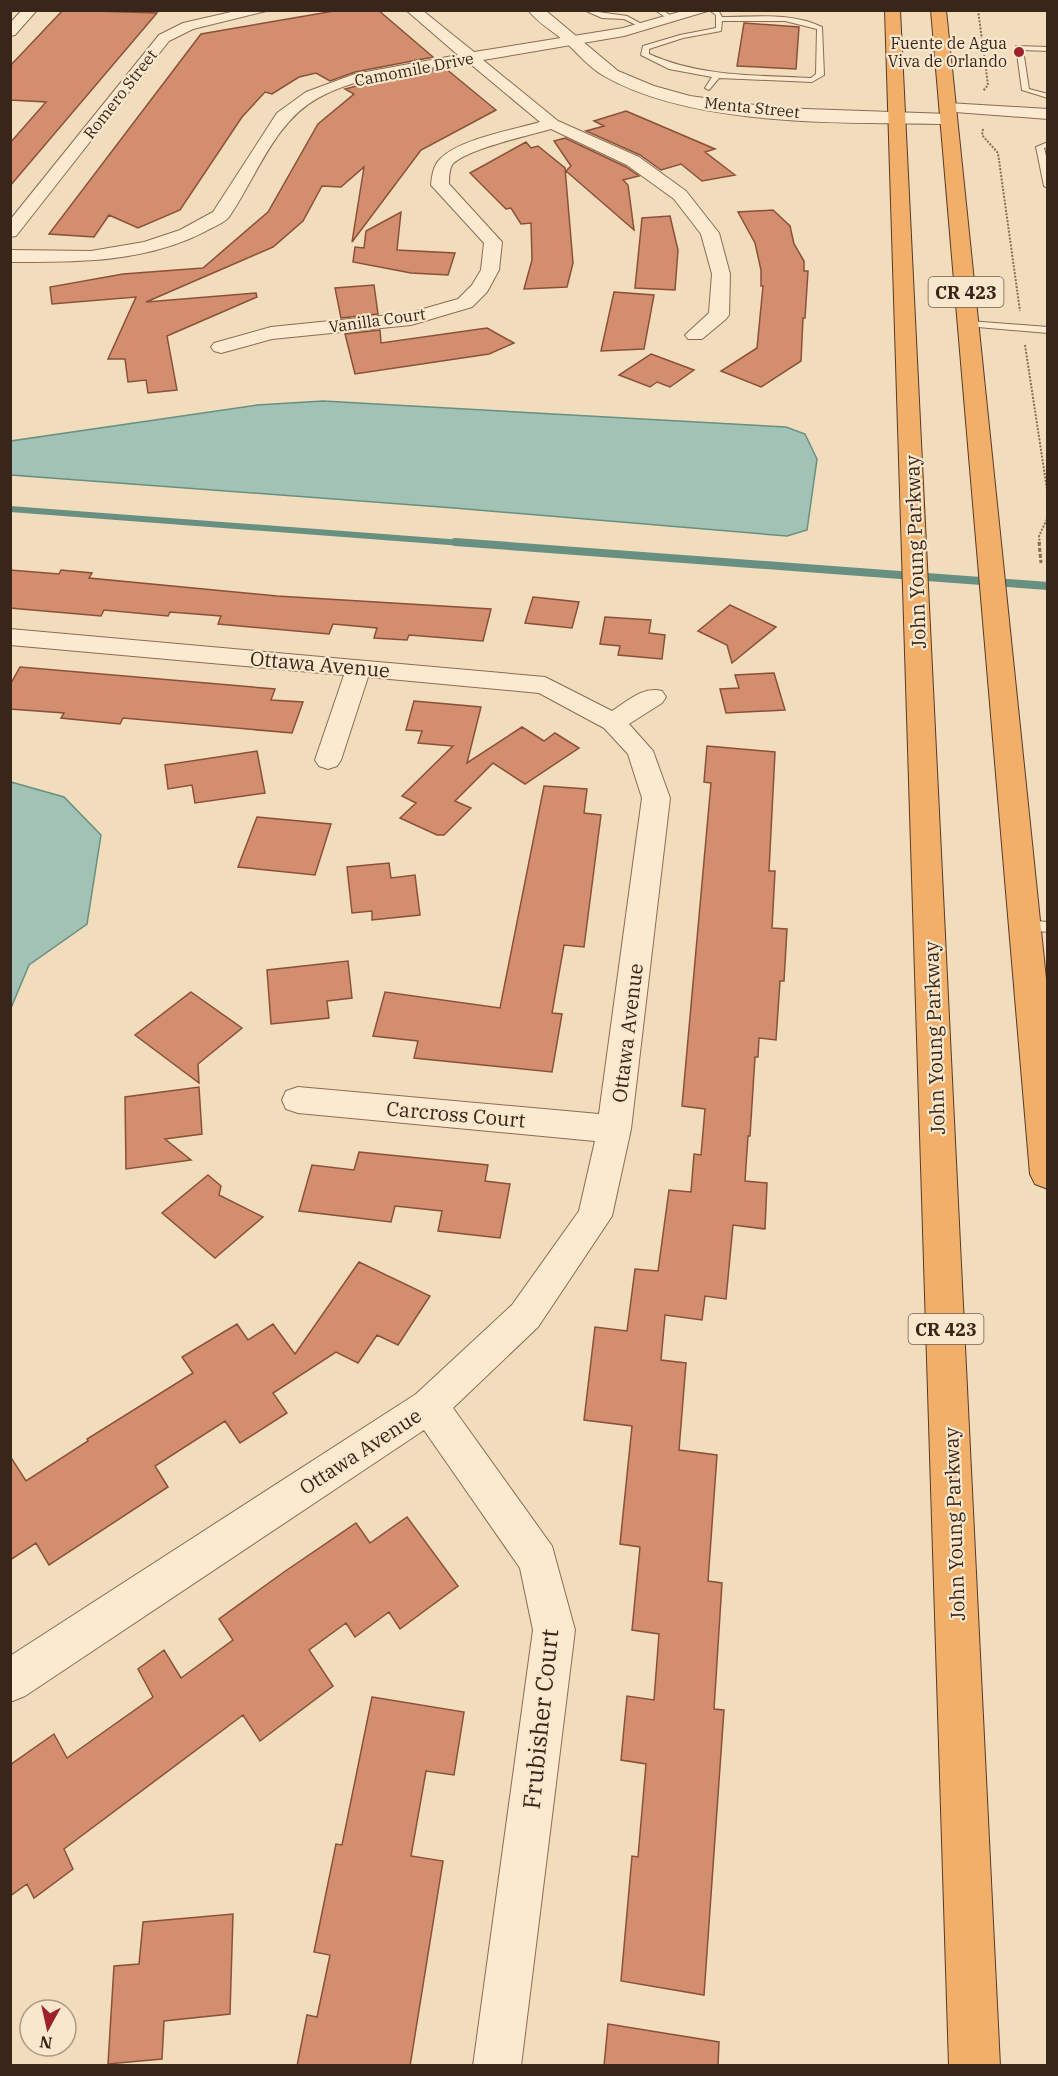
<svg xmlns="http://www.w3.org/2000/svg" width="1058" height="2076" font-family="'IBM Plex Serif',serif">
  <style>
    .water { fill: #a1c2b5; stroke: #679082; stroke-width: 1.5 }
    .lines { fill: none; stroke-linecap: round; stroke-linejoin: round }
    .stream-far1 { stroke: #679082; stroke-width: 6 }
    .stream { stroke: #679082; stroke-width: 8 }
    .building { fill: #d38e6f; stroke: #8b5138; stroke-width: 1.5 }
    .service-casing { stroke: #8a6c54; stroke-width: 2 }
    .minor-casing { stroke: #8a6c54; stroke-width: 2 }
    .tertiary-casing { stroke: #8a6c54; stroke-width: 2 }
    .trunk-casing { stroke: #573a29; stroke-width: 2 }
    .path-far1 { stroke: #8a6c54; stroke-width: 2; stroke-dasharray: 2 1.5; stroke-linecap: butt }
    .path { stroke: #8a6c54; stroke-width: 3; stroke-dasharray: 4 2; stroke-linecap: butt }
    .service { fill: #fcead0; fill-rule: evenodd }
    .minor { fill: #fcead0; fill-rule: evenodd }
    .tertiary { fill: #fcead0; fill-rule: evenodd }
    .trunk { fill: #f1af6a; fill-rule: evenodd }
    .poi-dot { fill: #9e202d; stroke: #f8e7cc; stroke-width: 2 }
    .labels { text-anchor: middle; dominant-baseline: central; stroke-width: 4.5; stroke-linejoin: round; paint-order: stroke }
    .far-poi-label { font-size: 16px; fill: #38261a; stroke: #f8e7cc; text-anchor: end }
    .far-street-label { font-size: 16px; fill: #38261a; stroke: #f8e7cc }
    .shield { fill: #f8e7cc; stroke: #72604f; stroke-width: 1.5 }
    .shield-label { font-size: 18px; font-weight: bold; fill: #38261a }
    .street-label { font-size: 20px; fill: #38261a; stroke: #f8e7cc }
    .near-street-label { font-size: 24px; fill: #38261a; stroke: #f8e7cc }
  </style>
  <rect width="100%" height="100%" fill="#f1dcbc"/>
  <!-- water -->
  <path class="water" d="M 323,401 L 786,427 L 805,434 L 817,459 L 807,530 L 787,536 L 454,508 L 11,475 L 11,441 L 257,405 Z
    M 11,782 L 64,797 L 101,835 L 87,924 L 29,965 L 11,1008 Z"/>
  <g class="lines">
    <!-- stream-far1 -->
    <path class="stream-far1" d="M 10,509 L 476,544"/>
    <!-- stream -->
    <path class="stream" d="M 455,542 L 1048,586"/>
  </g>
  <!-- building -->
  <path class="building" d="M 63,10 L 157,13 L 10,186 L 10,143 L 46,102 L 10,100 L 10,66 Z
    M 340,10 L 378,10 L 433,57 L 355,72 L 330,81 L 316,73 L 299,77 L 272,94 L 265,92 L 242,117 L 180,210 L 138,228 L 109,215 L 94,237 L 49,234 L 201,34 Z
    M 744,23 L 799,27 L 796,69 L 737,66 Z
    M 445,68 L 496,110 L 421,150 L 352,242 L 364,167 L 341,187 L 322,186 L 303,221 L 273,247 L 146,302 L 256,293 L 257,297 L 167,336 L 177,390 L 148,393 L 146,380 L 128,382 L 125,359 L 108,359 L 136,297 L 52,304 L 50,287 L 123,274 L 203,268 L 268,212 L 318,124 L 354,94 L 345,89 L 391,77 Z
    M 626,111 L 715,149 L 705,152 L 735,175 L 702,181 L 681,164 L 661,170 L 640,155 L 586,131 L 604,126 L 594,121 Z
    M 565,138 L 626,167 L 639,176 L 623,180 L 628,185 L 634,230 L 566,171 L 571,166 L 554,141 Z
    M 526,142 L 531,148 L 538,146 L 565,168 L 573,263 L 567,287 L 524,289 L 532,260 L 531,223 L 521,224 L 511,208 L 506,209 L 470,173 Z
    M 773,210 L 790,226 L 794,244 L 804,261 L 804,271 L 808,271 L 805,318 L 803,318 L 801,361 L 761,387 L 721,371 L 757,348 L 763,286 L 761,286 L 761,270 L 755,243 L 738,212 Z
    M 401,212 L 397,250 L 455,253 L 448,275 L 411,273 L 353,262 L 355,247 L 364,248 L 366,231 Z
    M 670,216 L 678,250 L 675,290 L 635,288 L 642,218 Z
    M 374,285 L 378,314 L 341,318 L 335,288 Z
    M 614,292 L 654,295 L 644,349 L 601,351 Z
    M 487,328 L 514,343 L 489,354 L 355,374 L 345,334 L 380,330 L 381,343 Z
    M 651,354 L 694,370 L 670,387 L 657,382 L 650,387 L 619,375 Z
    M 10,570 L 59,574 L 61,570 L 92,573 L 89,578 L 277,596 L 491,609 L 483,641 L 409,635 L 407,640 L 374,638 L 377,628 L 333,624 L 329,634 L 218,624 L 221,616 L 170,612 L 168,616 L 104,610 L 101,616 L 10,608 Z
    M 533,597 L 579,602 L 572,628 L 525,623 Z
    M 730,605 L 776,627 L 732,663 L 727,645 L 698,631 Z
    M 605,617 L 651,620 L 649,633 L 665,635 L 662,659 L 618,655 L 620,646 L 600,644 Z
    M 20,667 L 275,689 L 271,700 L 303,702 L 292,733 L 123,718 L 120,724 L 61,718 L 64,713 L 10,709 L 10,685 Z
    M 774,673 L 785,710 L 726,713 L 720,689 L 739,688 L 735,675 Z
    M 414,701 L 481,707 L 467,763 L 522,727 L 544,741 L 555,733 L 579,748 L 525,784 L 493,763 L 455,801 L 471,808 L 444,835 L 437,835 L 400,818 L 416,803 L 402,796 L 453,746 L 418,743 L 422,731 L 406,730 Z
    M 707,746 L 775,752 L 769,871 L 775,871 L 772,928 L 787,929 L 784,981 L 780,981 L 776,1040 L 759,1038 L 758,1057 L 755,1057 L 750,1136 L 748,1136 L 745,1181 L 767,1183 L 765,1229 L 733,1225 L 726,1299 L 705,1296 L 702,1320 L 665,1315 L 661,1360 L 686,1363 L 679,1450 L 717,1455 L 708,1581 L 722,1583 L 714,1709 L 724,1710 L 704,1995 L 621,1981 L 632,1856 L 638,1857 L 646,1764 L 621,1760 L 627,1696 L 654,1700 L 659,1634 L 632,1630 L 640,1547 L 620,1544 L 632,1426 L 584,1420 L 595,1327 L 627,1331 L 635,1269 L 658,1271 L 669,1190 L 691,1192 L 694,1154 L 701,1155 L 705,1109 L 682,1106 L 711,783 L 704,782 Z
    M 257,751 L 265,793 L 195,803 L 192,785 L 168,789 L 165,765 Z
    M 544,786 L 587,789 L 584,813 L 601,815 L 584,947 L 564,945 L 552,1013 L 562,1014 L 552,1072 L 414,1058 L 418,1041 L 373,1036 L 385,992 L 500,1008 Z
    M 257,817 L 331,824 L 315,875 L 238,867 Z
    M 389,863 L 391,878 L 415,875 L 420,915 L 372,920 L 372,911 L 352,913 L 347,867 Z
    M 348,961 L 352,998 L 327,1001 L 329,1018 L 271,1024 L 267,970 Z
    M 191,992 L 242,1028 L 198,1064 L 199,1083 L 135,1035 Z
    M 199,1087 L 202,1134 L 165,1139 L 191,1160 L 126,1169 L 125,1097 Z
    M 359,1152 L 488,1165 L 485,1181 L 510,1184 L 500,1238 L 438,1231 L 442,1211 L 395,1206 L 391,1222 L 299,1211 L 312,1165 L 354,1170 Z
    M 208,1175 L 221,1186 L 219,1195 L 263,1217 L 215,1258 L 162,1213 Z
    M 359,1262 L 430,1296 L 398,1345 L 377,1335 L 358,1363 L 336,1352 L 273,1393 L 287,1413 L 240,1443 L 225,1421 L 155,1466 L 168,1487 L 49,1565 L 36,1543 L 10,1560 L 10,1456 L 26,1481 L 88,1441 L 87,1439 L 193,1373 L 182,1357 L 237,1324 L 248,1340 L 273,1324 L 295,1354 Z
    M 407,1517 L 458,1586 L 400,1629 L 389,1612 L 355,1637 L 346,1623 L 309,1650 L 333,1686 L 260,1741 L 243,1715 L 64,1849 L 73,1869 L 34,1898 L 27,1884 L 10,1896 L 10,1765 L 54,1734 L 67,1758 L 153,1697 L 138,1669 L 164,1650 L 181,1678 L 233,1640 L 219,1619 L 284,1572 L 356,1523 L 370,1543 Z
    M 372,1697 L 464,1712 L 454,1775 L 426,1771 L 411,1856 L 443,1861 L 410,2066 L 297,2066 L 307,2015 L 317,2017 L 330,1955 L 314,1952 L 336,1844 L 342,1845 Z
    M 233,1914 L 230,2014 L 164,2021 L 162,2059 L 108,2064 L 114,1966 L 139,1964 L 143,1922 Z
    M 608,2024 L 719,2042 L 718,2066 L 604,2066 Z"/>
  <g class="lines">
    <!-- service casing -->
    <g class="service-casing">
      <path id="service" d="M 584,10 L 627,16 L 647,27 L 642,28 L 624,19 L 602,18 Z
        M 655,10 L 663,10 L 676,20 L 671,21 Z
        M 709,10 L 718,10 L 722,17 C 756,17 791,12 822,27 L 824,75 L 812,82 L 719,78 L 709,90 L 705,88 L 712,77 L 669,69 L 641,55 L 643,46 L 680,35 L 716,28 L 716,15 ZM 722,21 L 785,21 L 817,29 L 816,74 L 811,78 C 755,75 700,77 649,54 L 649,49 L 683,38 L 721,31 Z
        M 1016,46 L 1048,47 L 1048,51 L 1023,50 L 1029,89 L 1048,94 L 1048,98 L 1022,90 Z
        M 1048,142 L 1048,147 L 1044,148 L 1048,164 L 1048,188 L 1044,186 L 1036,147 Z
        M 969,321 L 1048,327 L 1048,333 L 966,326 L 966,322 Z
        M 1025,920 L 1048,922 L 1048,932 L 1020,929 L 1018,925 L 1020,921 Z"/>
    </g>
    <!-- minor casing -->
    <g class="minor-casing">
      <path id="minor" d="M 22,10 L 37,10 L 15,35 L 10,36 L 10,23 Z
        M 240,10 L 270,10 L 193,29 L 169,41 L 16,236 L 10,237 L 10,220 L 159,35 L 183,23 Z
        M 406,10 L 422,10 L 474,52 L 623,28 L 686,10 L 711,10 L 624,36 L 483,60 L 558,121 L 639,157 L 686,191 L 719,233 L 730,274 L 729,315 L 726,319 L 702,339 L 688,339 L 685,335 L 709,313 L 712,274 L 701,234 L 674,199 L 627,165 L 551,129 C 530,135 464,150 452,165 C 449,170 449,179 449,184 L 502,242 L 499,270 L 487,292 L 472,307 L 411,325 L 272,339 L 221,353 L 214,351 L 211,347 L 214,343 L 271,327 L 409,313 L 458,299 L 472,285 L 481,270 L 484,243 L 431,185 C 432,176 433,166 440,159 C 459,139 513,130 540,122 L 468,62 C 418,71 362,74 318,98 C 274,122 256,178 229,217 C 224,223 213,227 206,231 C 145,263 77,262 10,262 L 10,250 L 91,251 L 144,242 L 180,230 L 213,212 L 277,113 L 306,92 L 355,74 L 458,55 Z
        M 948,103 L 1048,109 L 1048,119 L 942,111 L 940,108 L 942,105 Z
        M 10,629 L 545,677 L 612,711 C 628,701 643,686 662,691 L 666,697 L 662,703 L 629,724 L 653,751 L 670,798 L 631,1129 L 612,1216 L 538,1327 L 453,1408 L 552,1546 L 575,1630 L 521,2066 L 473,2066 L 533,1630 L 520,1568 L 424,1430 L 25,1696 L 10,1702 L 10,1656 L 416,1394 L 512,1305 L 579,1211 L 595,1141 L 298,1113 L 286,1109 L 282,1100 L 286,1091 L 298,1087 L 599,1114 L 642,798 L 628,754 L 604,728 L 539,693 L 368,677 L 341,760 L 337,766 L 328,769 L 319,766 L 315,760 L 344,675 L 10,645 Z"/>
    </g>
    <!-- tertiary casing -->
    <g class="tertiary-casing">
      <path id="tertiary" d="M 528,10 L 545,10 L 618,71 L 654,86 L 690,96 L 777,108 L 949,114 L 957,119 L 949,124 C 845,122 695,128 604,76 C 588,67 577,52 563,40 C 551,30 537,22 528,10 Z"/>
    </g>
    <!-- trunk casing -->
    <g class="trunk-casing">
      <path id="trunk" d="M 885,10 L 900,10 L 1000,2066 L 949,2066 Z
        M 931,10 L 946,10 L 1048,998 L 1048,1189 L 1035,1184 L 1030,1174 Z"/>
    </g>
    <!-- path-far1 -->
    <path class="path-far1" d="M 978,10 L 988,85 L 983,91
      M 983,129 L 982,135 L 998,153 L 1020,311
      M 1025,345 L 1048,496
      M 1040,544 L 1039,536 L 1048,517"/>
    <!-- path -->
    <path class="path" d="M 1039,542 L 1041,563"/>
    <!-- service -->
    <use href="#service" class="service"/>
    <!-- minor -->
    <use href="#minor" class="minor"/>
    <!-- tertiary -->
    <use href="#tertiary" class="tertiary"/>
    <!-- trunk -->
    <use href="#trunk" class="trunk"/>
  </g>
  <!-- markers -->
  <circle class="poi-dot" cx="1019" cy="52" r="6"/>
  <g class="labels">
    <!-- far-poi labels -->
    <g class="far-poi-label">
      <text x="1007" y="43">Fuente de Agua<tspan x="1007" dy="18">Viva de Orlando</tspan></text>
    </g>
    <!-- far-street labels -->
    <g class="far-street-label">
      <text transform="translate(414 69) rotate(-11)">Camomile Drive</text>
      <text transform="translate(120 94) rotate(-52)">Romero Street</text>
      <text transform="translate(752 107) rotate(6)">Menta Street</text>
      <text transform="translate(377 320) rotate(-8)">Vanilla Court</text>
    </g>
    <!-- shield labels -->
    <g class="shield">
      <rect x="928.5" y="277" width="75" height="30" rx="4.5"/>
      <rect x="908.5" y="1314" width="75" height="30" rx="4.5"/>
    </g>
    <g class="shield-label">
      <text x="966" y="292">CR 423</text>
      <text x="946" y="1329">CR 423</text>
    </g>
    <!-- street labels -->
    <g class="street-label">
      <text transform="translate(915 552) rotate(-92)">John Young Parkway</text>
      <text transform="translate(320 664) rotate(5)">Ottawa Avenue</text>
      <text transform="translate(627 1033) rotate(-83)">Ottawa Avenue</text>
      <text transform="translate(934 1038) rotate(-92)">John Young Parkway</text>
      <text transform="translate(456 1114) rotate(5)">Carcross Court</text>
      <text transform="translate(360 1451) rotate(-33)">Ottawa Avenue</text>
      <text transform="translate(954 1524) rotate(-92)">John Young Parkway</text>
    </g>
    <!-- near-street labels -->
    <g class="near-street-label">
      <text transform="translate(540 1719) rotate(-84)">Frubisher Court</text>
    </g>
  </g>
  <!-- border -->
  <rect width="1058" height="2076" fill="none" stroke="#38261a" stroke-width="24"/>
  <!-- north arrow -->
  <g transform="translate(48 2028) rotate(188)"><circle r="28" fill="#f8e7cc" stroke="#ab9a85" stroke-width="1.5"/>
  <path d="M0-4.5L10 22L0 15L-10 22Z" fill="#9e202d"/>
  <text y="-9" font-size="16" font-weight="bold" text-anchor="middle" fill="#38261a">N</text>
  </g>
</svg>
